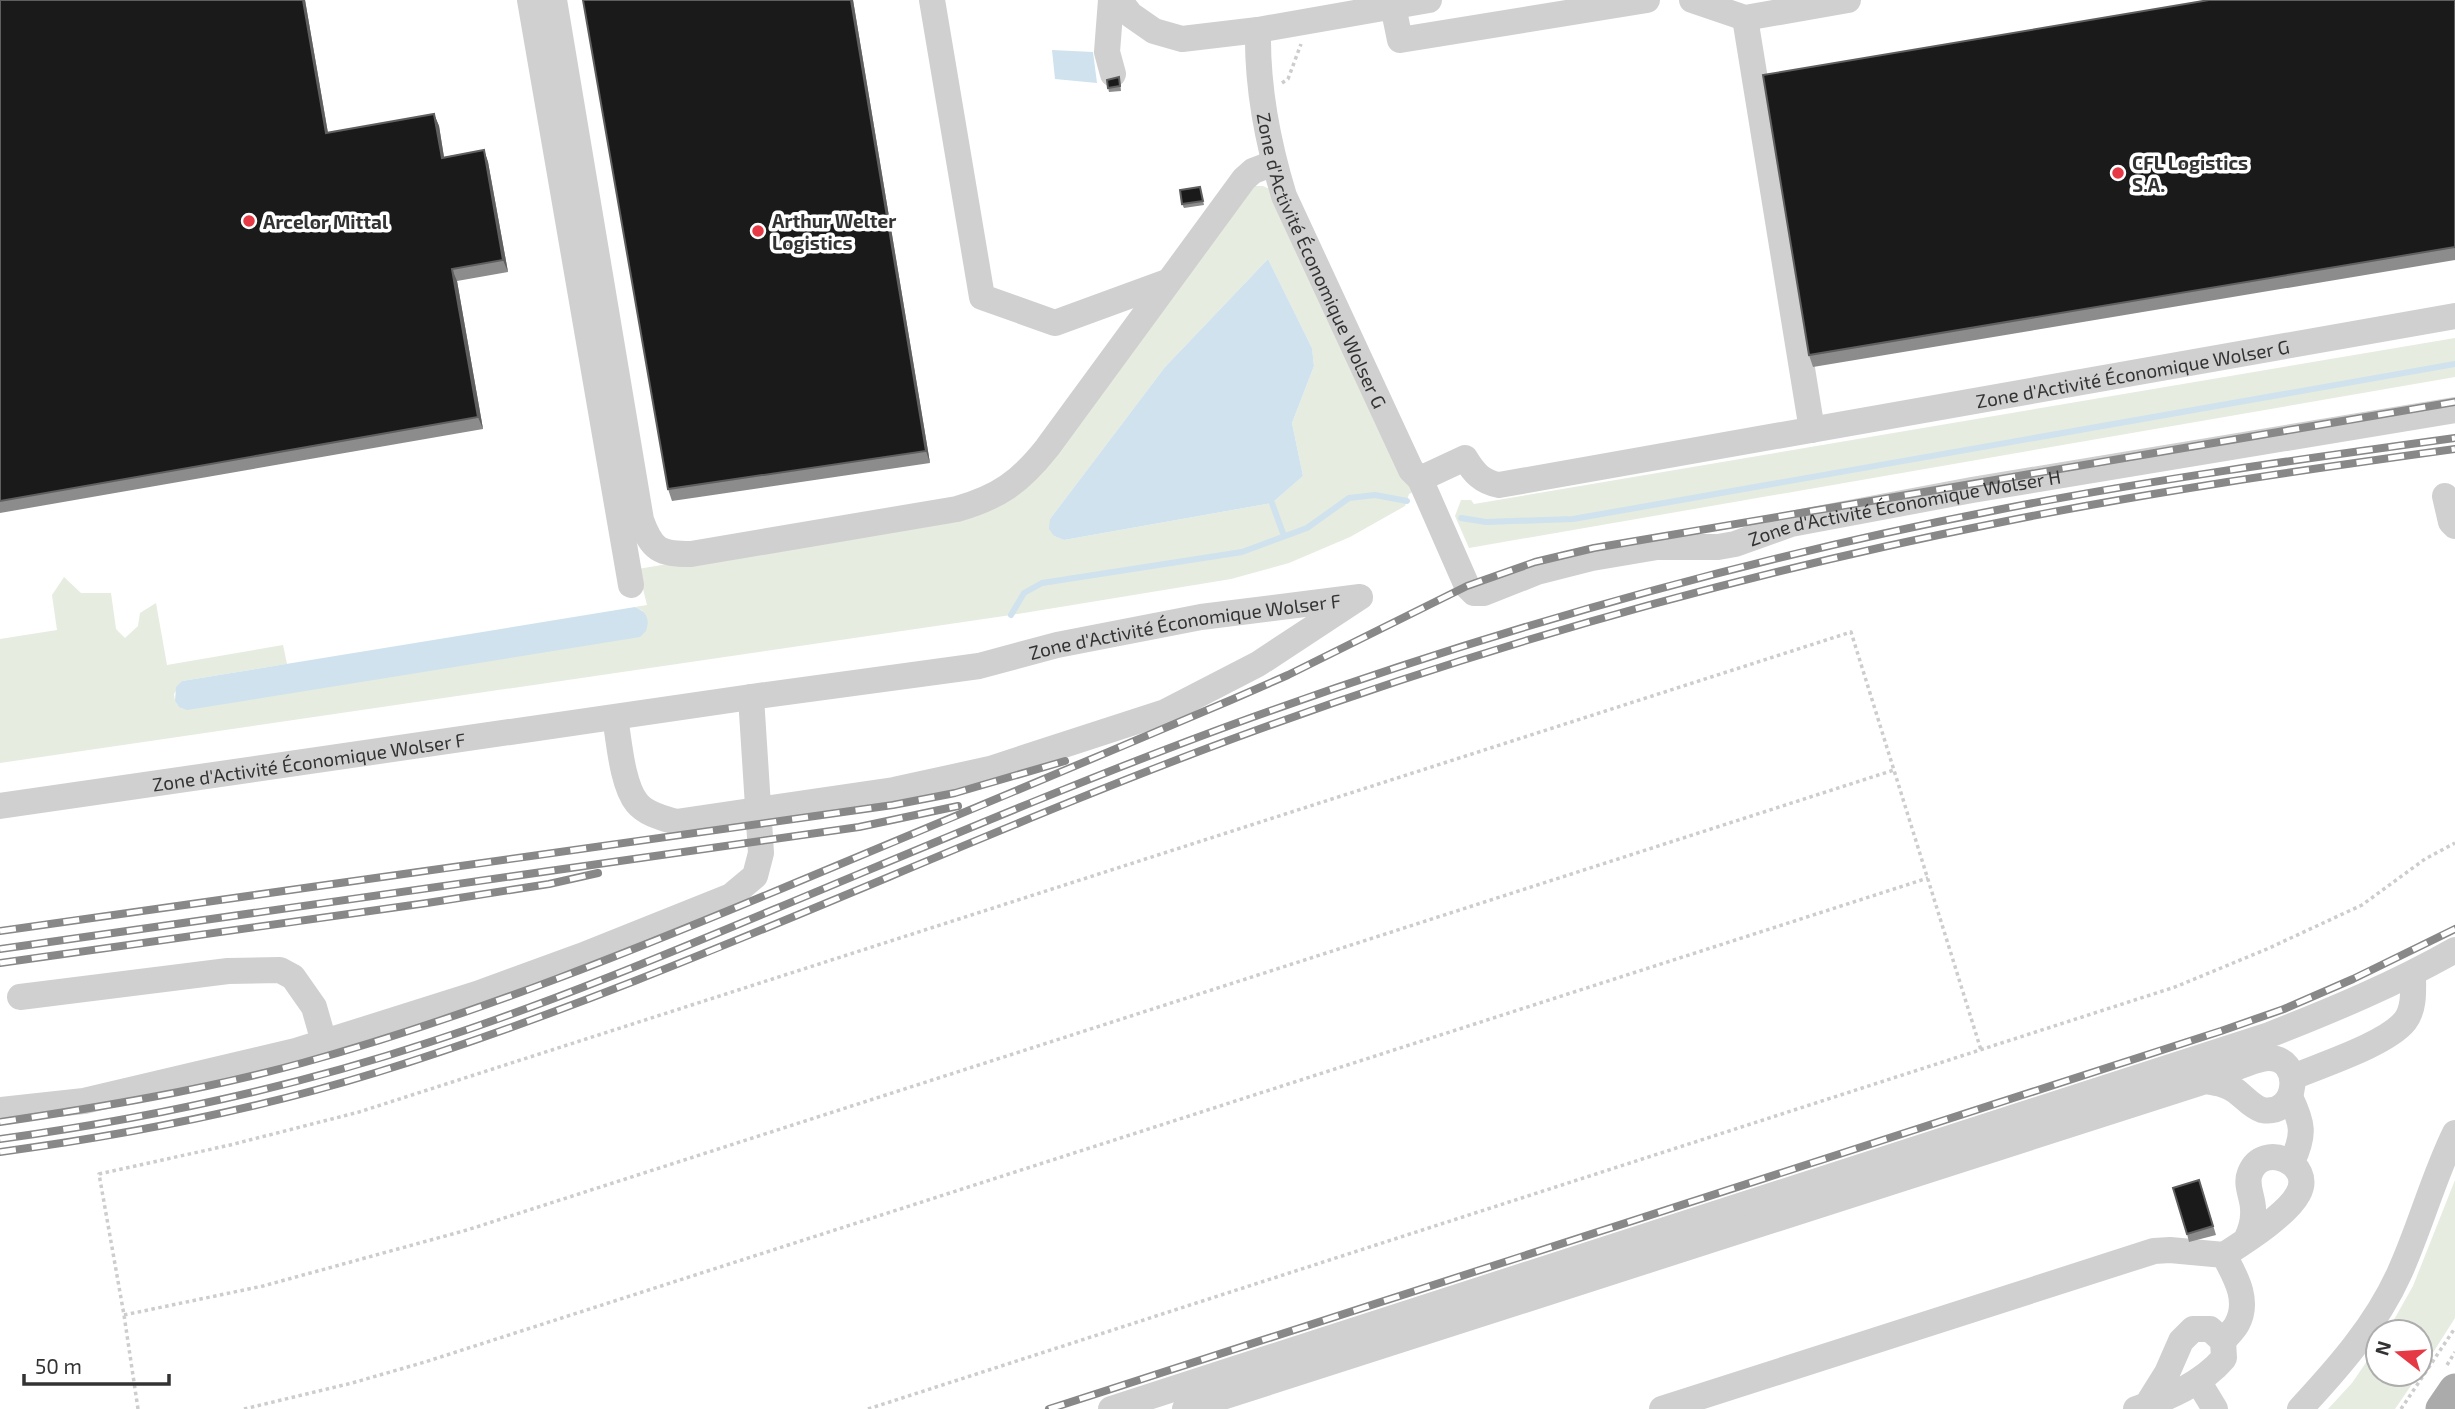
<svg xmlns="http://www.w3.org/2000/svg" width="2455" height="1409" font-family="'Exo 2',sans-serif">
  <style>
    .green { fill: #e6ecdf; fill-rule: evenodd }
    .water { fill: #cfe2ee }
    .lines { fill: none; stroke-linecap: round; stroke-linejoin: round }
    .stream { stroke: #cfe2ee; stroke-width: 6 }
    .path { stroke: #cdcdcd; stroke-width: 3.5; stroke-dasharray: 3.5 3.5; stroke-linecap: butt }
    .minor { stroke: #d0d0d0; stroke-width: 26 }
    .major { stroke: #ababab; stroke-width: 33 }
    .rail-casing { stroke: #888; stroke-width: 8 }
    .rail { stroke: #fff; stroke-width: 5; stroke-dasharray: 16; stroke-linecap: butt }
    .wall { fill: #8c8c8c }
    .shaded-wall { fill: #5f5f5f }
    .building { fill: #1a1a1a; stroke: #5f5f5f; stroke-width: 2 }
    .poi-dot { fill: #e63946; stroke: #fff; stroke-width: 2.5 }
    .labels { text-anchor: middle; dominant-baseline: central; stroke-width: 7; stroke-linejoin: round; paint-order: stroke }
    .poi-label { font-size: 19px; font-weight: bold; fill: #333; stroke: #fff; text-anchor: start }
    .street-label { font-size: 19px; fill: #333; stroke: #fff }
  </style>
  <rect width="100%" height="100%" fill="#fff"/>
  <!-- green -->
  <path class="green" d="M 1255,186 L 1263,186 L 1284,196 L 1423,487 L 1409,494 L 1405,506 L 1350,537 L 1289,563 L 1231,579 L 1011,615 L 0,763 L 0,639 L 57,630 L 52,595 L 64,577 L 81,593 L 111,593 L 116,629 L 125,638 L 138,626 L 140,613 L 156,603 L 167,665 L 283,645 L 287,664 L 182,681 L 174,694 L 175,701 L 179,707 L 643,611 L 635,607 L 647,605 L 638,569 L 960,515 L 985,506 L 1250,188 ZM 1268,259 L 1312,348 L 1314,366 L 1292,423 L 1303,476 L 1272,503 L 1064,540 L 1054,536 L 1050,519 L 1165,367 Z
    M 2455,338 L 2455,377 L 1469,548 L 1455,516 L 1461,500 L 1471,500 L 1474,504 Z
    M 2455,1180 L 2455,1318 L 2420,1373 L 2420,1332 L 2387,1332 L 2413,1286 Z
    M 2378,1345 L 2378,1374 L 2419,1374 L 2395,1409 L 2328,1409 L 2352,1383 Z"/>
  <!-- water -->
  <path class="water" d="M 1052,50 L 1093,52 L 1097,83 L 1055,79 Z
    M 1268,259 L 1312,348 L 1314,366 L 1292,423 L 1303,476 L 1272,503 L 1064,540 L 1054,536 L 1049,529 L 1050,519 L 1165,367 Z
    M 635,607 C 647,612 650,619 646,631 L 640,637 L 187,710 L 179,707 L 175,701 L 176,687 L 182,681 Z"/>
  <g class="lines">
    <!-- stream -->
    <path class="stream" d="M 1272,503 L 1284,536
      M 1461,518 L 1486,522 L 1573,519 L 2455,364
      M 1011,615 L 1024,593 L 1042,583 L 1242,552 L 1307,528 L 1349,498 L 1375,495 L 1407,501"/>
    <!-- path -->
    <path class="path" d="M 1282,83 L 1288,79 L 1301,44
      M 124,1315 L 263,1286 L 467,1230 L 1894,770
      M 2447,1365 L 2455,1352
      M 138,1409 L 124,1315 L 99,1174 L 230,1145 L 359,1112 L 1851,632 L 1981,1050
      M 244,1409 L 352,1383 L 425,1362 L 1928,878
      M 868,1409 L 2175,987 L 2267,949 L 2362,905 L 2425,859 L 2455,843
      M 2401,1409 L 2455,1328"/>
    <!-- minor -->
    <g class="minor">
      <path d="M 530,0 L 631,585"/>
      <path d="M 554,0 L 641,520 C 652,550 659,554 691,554 L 957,509 C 999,497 1020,482 1047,448 L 1244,179 L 1253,171 L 1274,163"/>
      <path d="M 932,0 L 982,297 L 1055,323 L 1167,282"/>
      <path d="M 1111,0 L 1107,52 L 1113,74"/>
      <path d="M 1119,0 L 1131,15 L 1154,31 L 1182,39 L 1258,30 L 1429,0"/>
      <path d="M 1692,0 L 1745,18 L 1848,0"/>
      <path d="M 1393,6 L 1400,40 L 1647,0"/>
      <path d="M 1745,18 L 1812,430"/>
      <path id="s1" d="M 1258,30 C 1257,84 1268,144 1284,196 L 1411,470 L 1420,479 L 1467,586 L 1474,593 L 1484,593 L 1537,572 L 1592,558 L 1657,547 L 1718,547 L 1735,544 L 1791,524 L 1972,490 L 2455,410"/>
      <path id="s2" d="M 1420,479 L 1465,458 C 1474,473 1482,482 1499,485 L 2455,316"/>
      <path d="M 2445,496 L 2451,522 L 2455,526"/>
      <path id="s3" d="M 0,806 L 751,697 L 979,666 L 1057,645 L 1201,617 L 1360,597 L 1258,664 L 1165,712 L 990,769 L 894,790 L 676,822 C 663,818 646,814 637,803 C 622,785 619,740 615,717"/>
      <path d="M 20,997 L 228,971 L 280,970 L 293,977 L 314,1007 L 324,1042"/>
      <path d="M 2293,1077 C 2321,1065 2387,1044 2405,1021 C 2415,1008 2413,989 2413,974"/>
      <path d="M 2290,1097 C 2303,1124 2305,1134 2292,1162"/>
      <path d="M 0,1110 L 84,1101 L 296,1051 L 477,994 L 581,956 L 731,896 L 755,876 L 761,853 L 751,697"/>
      <path d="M 2224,1255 C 2244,1242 2287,1215 2298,1194 C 2315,1164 2263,1140 2250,1173 C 2245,1185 2253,1197 2253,1209 C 2254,1221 2251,1230 2246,1240"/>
      <path d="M 2198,1381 L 2215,1409"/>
      <path d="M 1111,1409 L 2269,1035 C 2333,1010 2395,984 2455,950"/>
      <path d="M 1185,1409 L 2205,1081 C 2222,1074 2249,1060 2267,1058 C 2304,1056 2299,1117 2262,1110 C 2252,1107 2244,1097 2236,1091 C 2226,1084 2217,1083 2205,1081"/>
      <path d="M 1662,1409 L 2154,1251 L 2170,1250 L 2224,1255 C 2235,1276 2250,1300 2237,1324 C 2234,1330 2227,1336 2223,1341"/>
      <path d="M 2136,1409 C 2168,1398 2202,1384 2224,1358 L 2223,1341 L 2210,1329 L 2193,1329 L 2181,1341 L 2167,1373 L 2147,1405"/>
      <path d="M 2300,1409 C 2338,1368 2376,1325 2399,1274 C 2420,1228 2433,1178 2455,1133"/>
    </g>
    <!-- major -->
    <path class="major" d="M 2442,1409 L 2455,1390"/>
    <!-- rail casing -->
    <g class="rail-casing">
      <path id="rail" d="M 0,931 L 893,805 L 955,793 L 1065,761
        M 0,949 L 859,827 L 958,806
        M 0,963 L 427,903 L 549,884 L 598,873
        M 0,1122 C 102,1107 203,1090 302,1063 C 476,1015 642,947 807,878 C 949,819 1090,760 1231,700 L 1288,675 L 1467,586 L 1535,562 L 1594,548 L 2455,402
        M 0,1139 C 145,1119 287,1089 427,1043 C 545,1005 660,957 775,909 C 934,843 1092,775 1253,717 C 1495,630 1744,559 1997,510 C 2149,480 2302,459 2455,438
        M 0,1152 C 127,1135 255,1110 378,1072 C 677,979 959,838 1254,731 C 1496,643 1745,573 1997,523 C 2149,492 2302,470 2455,449
        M 1049,1409 L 2221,1031 L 2284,1009 L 2353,979 L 2455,929"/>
    </g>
    <!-- rail -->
    <use href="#rail" class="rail"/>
  </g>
  <!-- wall -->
  <path class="wall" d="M 0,0 L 305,0 L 328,133 L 434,114 L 439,126 L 444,157 L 484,150 L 488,162 L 508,272 L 457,281 L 483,429 L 0,513 Z
    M 853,0 L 930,463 L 672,501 L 668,489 Z
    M 2455,0 L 2455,260 L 1813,367 L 1809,355 Z
    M 1120,81 L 1121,91 L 1109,92 L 1108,88 Z
    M 1200,187 L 1204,205 L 1184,208 L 1182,204 Z
    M 2202,1188 L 2216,1235 L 2189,1242 L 2187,1234 Z"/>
  <!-- shaded-wall -->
  <path class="shaded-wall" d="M 303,0 L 305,0 L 330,145 L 326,133 Z
    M 851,0 L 853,0 L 930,463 L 926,451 Z
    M 434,114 L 439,126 L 446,170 L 442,158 Z
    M 484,150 L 488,162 L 508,272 L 503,260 Z
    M 452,269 L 457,281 L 483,429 L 478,417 Z"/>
  <!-- building -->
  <path class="building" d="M 0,0 L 303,0 L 326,133 L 434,114 L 442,158 L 484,150 L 503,260 L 452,269 L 478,417 L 0,501 Z
    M 583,0 L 851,0 L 926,451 L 668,489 Z
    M 2209,0 L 2455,0 L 2455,247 L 1809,355 L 1763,75 Z
    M 1119,77 L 1120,86 L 1108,88 L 1107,80 Z
    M 1200,187 L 1203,201 L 1182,204 L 1180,190 Z
    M 2199,1180 L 2213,1226 L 2187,1234 L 2173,1188 Z"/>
  <!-- markers -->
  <g class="poi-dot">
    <circle cx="2118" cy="173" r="7"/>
    <circle cx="249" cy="221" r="7"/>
    <circle cx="758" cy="231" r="7"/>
  </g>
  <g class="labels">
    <!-- poi labels -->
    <g class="poi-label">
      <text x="2132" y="162">CFL Logistics<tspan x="2132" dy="22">S.A.</tspan></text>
      <text x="772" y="220">Arthur Welter<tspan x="772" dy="22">Logistics</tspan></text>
      <text x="263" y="221">Arcelor Mittal</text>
    </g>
    <!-- street labels -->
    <g class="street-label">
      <text stroke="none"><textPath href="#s1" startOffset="242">Zone d'Activité Économique Wolser G</textPath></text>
      <text stroke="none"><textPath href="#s2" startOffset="738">Zone d'Activité Économique Wolser G</textPath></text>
      <text stroke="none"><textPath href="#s1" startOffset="1052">Zone d'Activité Économique Wolser H</textPath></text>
      <text stroke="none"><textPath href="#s3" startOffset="1199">Zone d'Activité Économique Wolser F</textPath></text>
      <text stroke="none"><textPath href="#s3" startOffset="312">Zone d'Activité Économique Wolser F</textPath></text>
    </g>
  </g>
  <!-- north arrow -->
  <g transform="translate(2399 1353) rotate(287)"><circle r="33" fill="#ffffff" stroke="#adadad" stroke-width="2"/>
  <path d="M0-5L12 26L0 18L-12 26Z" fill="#e63946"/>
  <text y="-10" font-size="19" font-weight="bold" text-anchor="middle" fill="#333333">N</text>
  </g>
  <!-- scale -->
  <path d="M24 1374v10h145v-10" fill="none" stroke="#333333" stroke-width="3.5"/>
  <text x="35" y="1374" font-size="21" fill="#333333" stroke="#ffffff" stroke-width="5" paint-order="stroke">50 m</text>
</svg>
